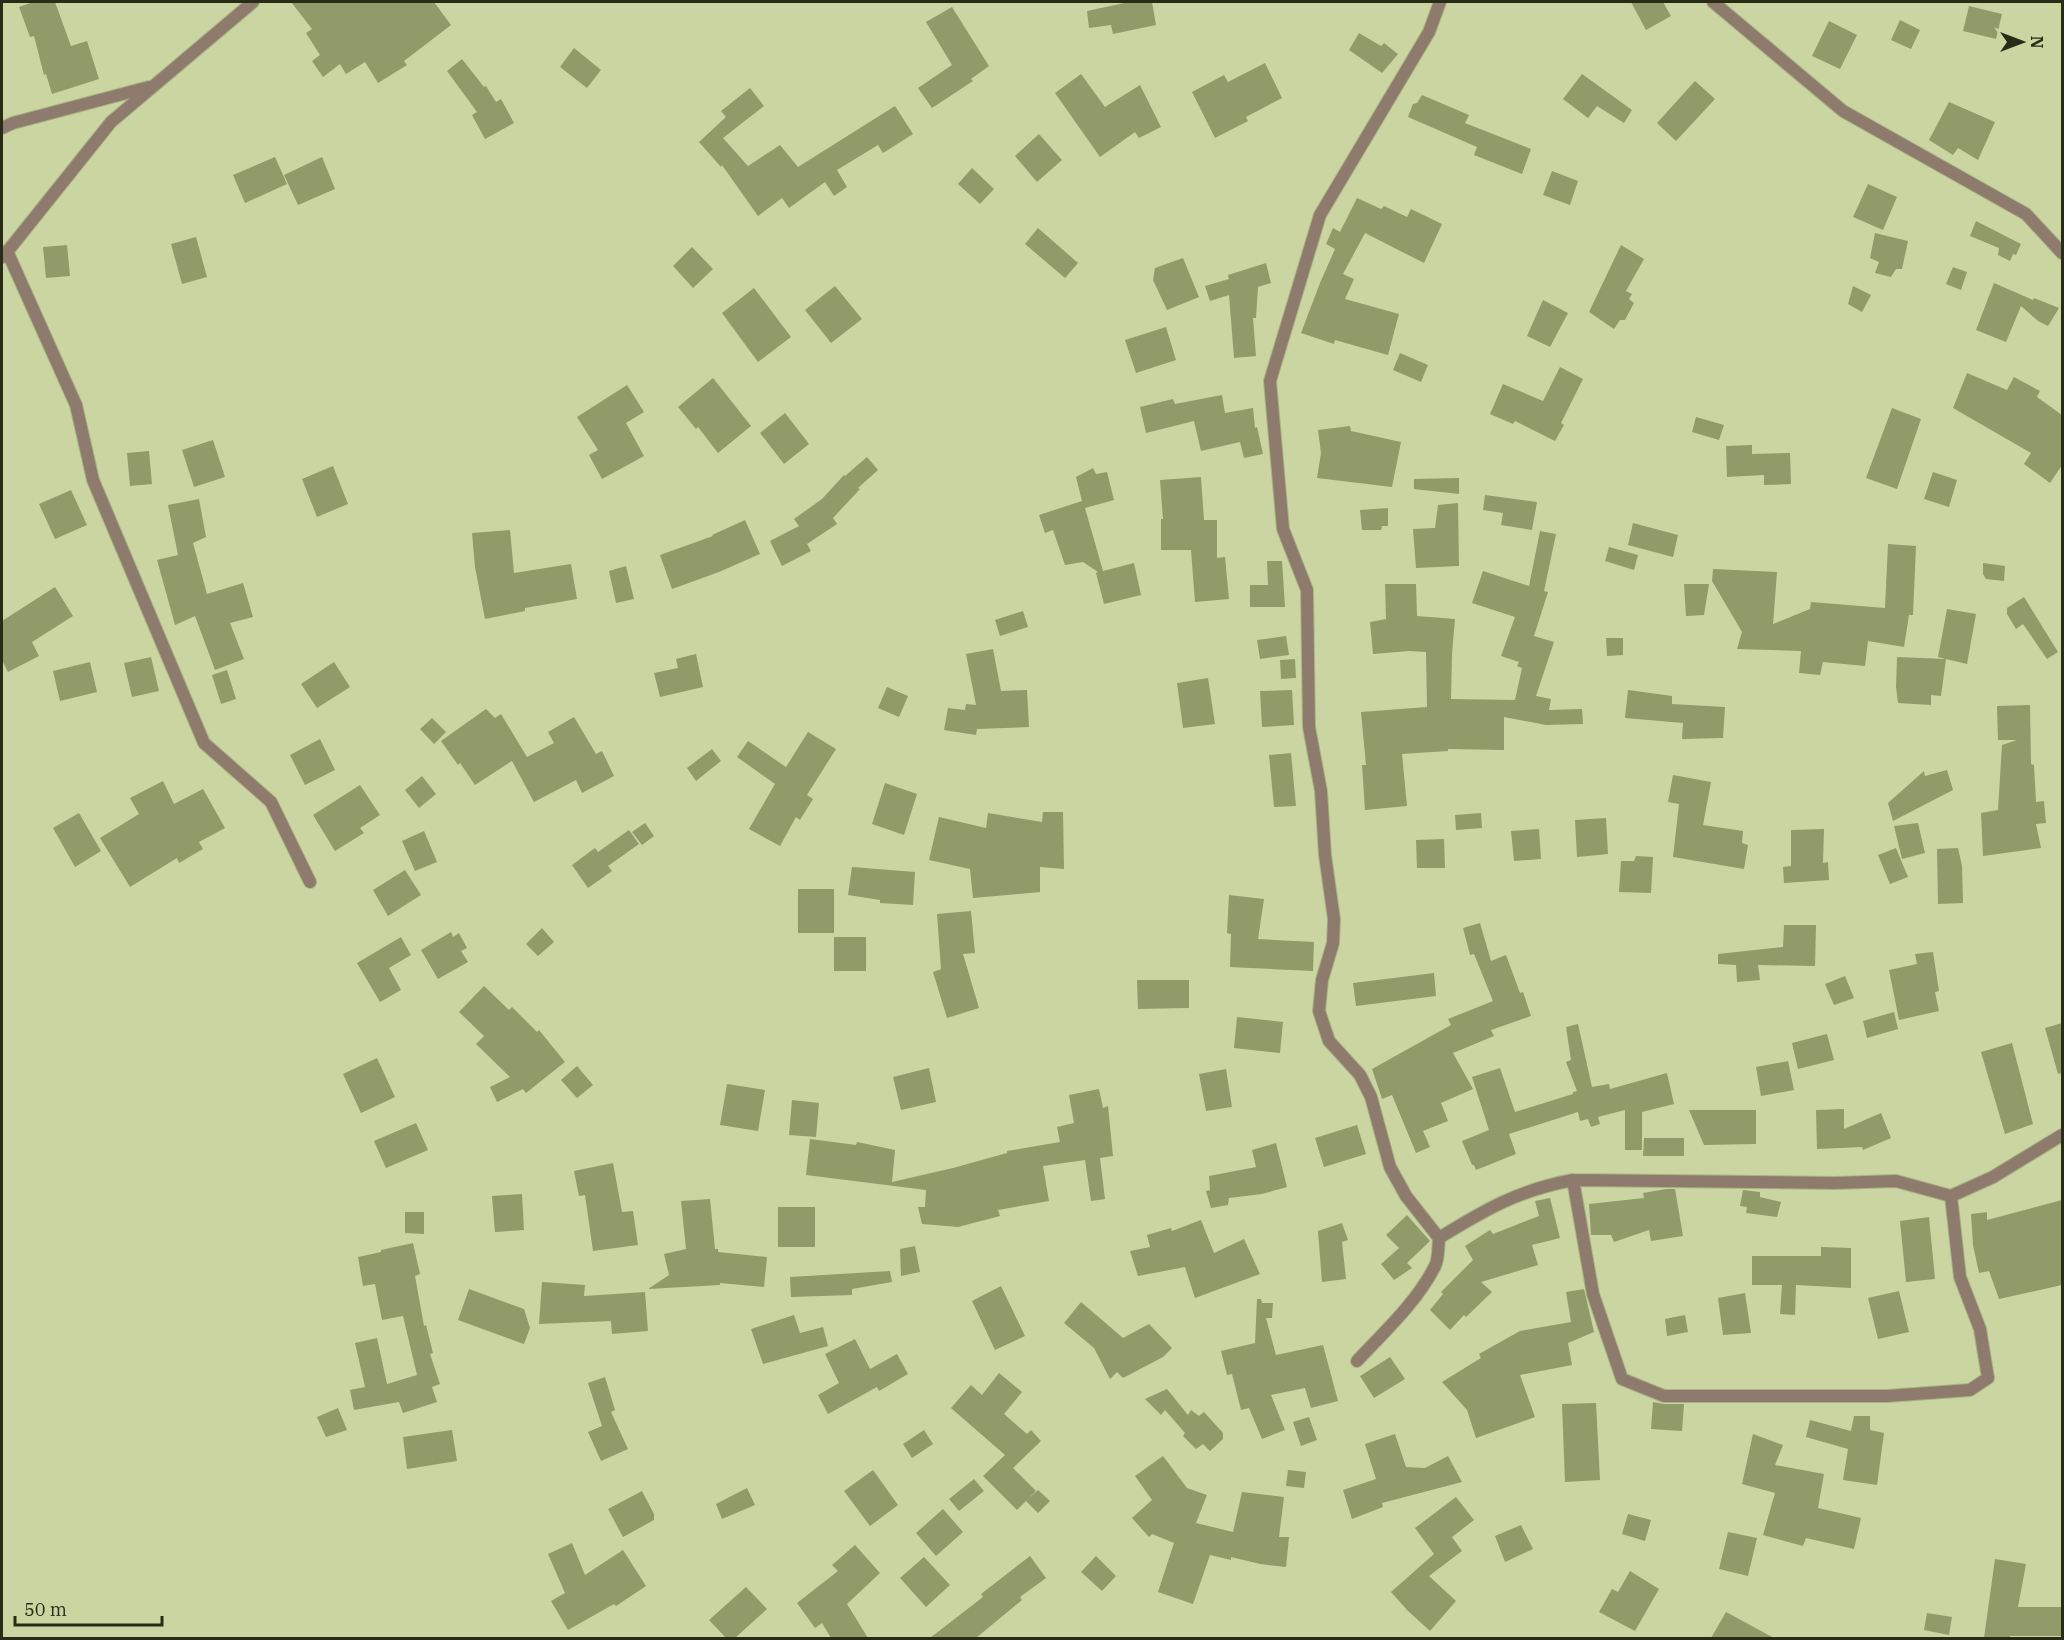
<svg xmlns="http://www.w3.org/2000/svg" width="2064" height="1640" font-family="'IBM Plex Serif',serif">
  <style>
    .building { fill: #919b69 }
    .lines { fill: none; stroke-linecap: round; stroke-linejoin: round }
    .minor-casing { stroke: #aab385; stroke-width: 14 }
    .minor { stroke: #8e7b6d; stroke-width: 12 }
  </style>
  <rect width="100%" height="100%" fill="#cad5a1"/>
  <!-- building -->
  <path class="building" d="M 33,2 L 55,2 L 71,46 L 87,41 L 99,79 L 52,94 L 46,74 L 44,75 L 34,36 L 30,37 L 19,7 Z
    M 291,2 L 434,2 L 451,25 L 404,61 L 407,65 L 378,83 L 365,62 L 346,74 L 340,64 L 323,77 L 312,61 L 320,55 L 306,33 L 312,29 Z
    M 1129,2 L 1152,2 L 1156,25 L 1113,34 L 1111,25 L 1089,28 L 1087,11 Z
    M 1631,2 L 1663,2 L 1671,16 L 1646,30 Z
    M 1969,6 L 2002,14 L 1996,39 L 1963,31 Z
    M 952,7 L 989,66 L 971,79 L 973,81 L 932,108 L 918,88 L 952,65 L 926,22 Z
    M 1900,20 L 1920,30 L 1911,49 L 1891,40 Z
    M 1829,21 L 1857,35 L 1840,69 L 1812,56 Z
    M 1359,33 L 1381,46 L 1384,43 L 1398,54 L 1382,73 L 1349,50 Z
    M 574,48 L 601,70 L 587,88 L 560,67 Z
    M 462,59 L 484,87 L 486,86 L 496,102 L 501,99 L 514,123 L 485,139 L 472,115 L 477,112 L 447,71 Z
    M 1265,63 L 1282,98 L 1246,117 L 1248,121 L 1215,138 L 1192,92 L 1224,75 L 1228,82 Z
    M 1081,74 L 1105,107 L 1140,85 L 1161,127 L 1139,138 L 1135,132 L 1100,157 L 1055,93 Z
    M 1582,74 L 1632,110 L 1624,123 L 1597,106 L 1588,118 L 1563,99 Z
    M 1695,81 L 1715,99 L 1676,141 L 1657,123 Z
    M 750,88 L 764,106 L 723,138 L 748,166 L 780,145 L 798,167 L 895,106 L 913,134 L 883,153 L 878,145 L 837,170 L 847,187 L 834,196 L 825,182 L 789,208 L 782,198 L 758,216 L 722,165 L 721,167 L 699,142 L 726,117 L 721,111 Z
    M 1422,95 L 1469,115 L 1465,123 L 1531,149 L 1522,174 L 1474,155 L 1477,147 L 1408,117 L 1413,104 L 1417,103 Z
    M 1949,102 L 1995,122 L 1978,160 L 1958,148 L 1953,155 L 1929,140 Z
    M 1039,134 L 1062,160 L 1037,182 L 1015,156 Z
    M 275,157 L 287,184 L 245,203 L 233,175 Z
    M 322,157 L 335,189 L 298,205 L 284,175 Z
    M 972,168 L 994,189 L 980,204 L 958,184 Z
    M 1552,171 L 1578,181 L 1570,205 L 1543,195 Z
    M 1868,184 L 1897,197 L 1883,230 L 1853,217 Z
    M 1357,198 L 1381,209 L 1384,206 L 1407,217 L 1411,209 L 1442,224 L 1424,263 L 1365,233 L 1343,274 L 1354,279 L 1345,299 L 1399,314 L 1388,355 L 1335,340 L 1334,344 L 1301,333 L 1320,283 L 1335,249 L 1326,244 L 1333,228 L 1340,232 Z
    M 1976,221 L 2021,244 L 2016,255 L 2013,254 L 2010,261 L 1998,255 L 1999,248 L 1970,236 Z
    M 1038,228 L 1078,263 L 1065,278 L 1025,244 Z
    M 1875,233 L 1908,241 L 1902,269 L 1896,269 L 1891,277 L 1875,273 L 1879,262 L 1870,258 Z
    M 196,237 L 207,277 L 182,284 L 171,244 Z
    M 67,245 L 70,276 L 46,278 L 43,247 Z
    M 1621,245 L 1644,259 L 1626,291 L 1632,294 L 1629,299 L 1634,303 L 1625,320 L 1620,320 L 1614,329 L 1589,312 Z
    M 692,247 L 713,269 L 693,288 L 673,266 Z
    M 1183,258 L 1199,297 L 1167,310 L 1153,280 L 1155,268 Z
    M 1266,263 L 1271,283 L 1258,287 L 1256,318 L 1253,318 L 1256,356 L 1234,358 L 1229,295 L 1210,301 L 1205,286 L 1229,279 L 1228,275 Z
    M 1953,267 L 1967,272 L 1961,290 L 1946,284 Z
    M 1994,283 L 2033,300 L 2034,298 L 2059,308 L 2048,326 L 2038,321 L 2021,306 L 2006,342 L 1976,330 Z
    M 835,286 L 862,319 L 831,343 L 805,310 Z
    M 1853,286 L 1871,295 L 1862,312 L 1848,304 Z
    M 754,288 L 791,337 L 758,362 L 722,313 Z
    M 1543,300 L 1568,313 L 1550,347 L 1527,336 Z
    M 1166,327 L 1176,360 L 1136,373 L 1125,340 Z
    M 1400,353 L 1428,365 L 1421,382 L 1393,370 Z
    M 1560,367 L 1583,379 L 1561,423 L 1564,425 L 1555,441 L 1515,421 L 1513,424 L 1490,414 L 1503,384 L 1543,401 Z
    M 1967,373 L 2007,390 L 2014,377 L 2040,391 L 2037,397 L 2062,415 L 2062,465 L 2050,483 L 2024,464 L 2031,453 L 1953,408 Z
    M 713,378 L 751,426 L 718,453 L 698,427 L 696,429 L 678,407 Z
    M 627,385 L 644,412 L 626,423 L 644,456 L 602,479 L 589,455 L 598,450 L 577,417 Z
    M 1222,395 L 1225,413 L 1253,408 L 1255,428 L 1257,427 L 1263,454 L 1244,458 L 1240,442 L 1201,451 L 1194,421 L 1146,433 L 1140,407 L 1173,399 L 1175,404 Z
    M 1892,408 L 1921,419 L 1897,489 L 1866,478 Z
    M 785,413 L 809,444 L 784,464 L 760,433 Z
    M 1696,417 L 1724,425 L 1719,440 L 1692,432 Z
    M 1350,426 L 1351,431 L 1401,442 L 1392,487 L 1317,478 L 1321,453 L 1318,430 Z
    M 213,440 L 225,477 L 194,487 L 182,450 Z
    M 1752,445 L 1752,454 L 1790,453 L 1791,484 L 1764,485 L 1764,475 L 1727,477 L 1726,446 Z
    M 149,451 L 152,484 L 130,486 L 127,453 Z
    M 867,457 L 878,470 L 858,488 L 860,489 L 833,518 L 837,524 L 807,544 L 811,551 L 782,566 L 770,541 L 799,526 L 794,519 L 822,499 L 844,475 L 845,476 Z
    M 333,466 L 348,504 L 317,517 L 302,479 Z
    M 1093,468 L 1096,474 L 1107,472 L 1114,500 L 1085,508 L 1103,571 L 1134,563 L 1141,595 L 1104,604 L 1096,573 L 1098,572 L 1083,562 L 1065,565 L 1053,530 L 1045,533 L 1039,515 L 1082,501 L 1076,477 Z
    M 1933,472 L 1957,480 L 1949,507 L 1924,499 Z
    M 1201,477 L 1204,520 L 1217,520 L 1217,558 L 1225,557 L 1229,599 L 1195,602 L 1191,550 L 1161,550 L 1161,519 L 1163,519 L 1160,480 Z
    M 1459,478 L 1459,494 L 1414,489 L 1414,479 Z
    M 71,490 L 87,525 L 55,539 L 39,504 Z
    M 1485,495 L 1537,502 L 1532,530 L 1501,525 L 1503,513 L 1483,510 Z
    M 199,499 L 206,537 L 193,543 L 207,594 L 243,583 L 253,617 L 230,623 L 244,659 L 215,670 L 195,616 L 175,625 L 157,560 L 178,555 L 168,505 Z
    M 1458,503 L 1459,566 L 1416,568 L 1413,529 L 1435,528 L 1438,505 Z
    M 1388,508 L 1388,526 L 1382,526 L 1381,530 L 1362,530 L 1360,510 Z
    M 745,520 L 760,554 L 719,572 L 672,589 L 660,555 L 713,536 L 712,535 Z
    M 1633,523 L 1678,535 L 1673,557 L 1628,545 Z
    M 510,530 L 514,573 L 571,564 L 577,599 L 525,608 L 525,611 L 485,619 L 475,567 L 472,533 Z
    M 1540,531 L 1556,534 L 1544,591 L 1548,592 L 1534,636 L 1554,642 L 1536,696 L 1551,699 L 1549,710 L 1582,709 L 1583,724 L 1546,725 L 1504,717 L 1504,750 L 1448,749 L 1448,751 L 1402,754 L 1407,806 L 1365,810 L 1362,765 L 1366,765 L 1361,712 L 1427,707 L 1426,652 L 1409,651 L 1373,654 L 1370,622 L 1386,619 L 1385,584 L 1416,584 L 1417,616 L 1455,619 L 1452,654 L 1451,699 L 1515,700 L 1522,668 L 1517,666 L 1519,662 L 1501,656 L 1515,617 L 1472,603 L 1483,571 L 1529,586 Z
    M 1888,544 L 1916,546 L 1913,615 L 1909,615 L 1904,647 L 1868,641 L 1865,666 L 1823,662 L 1820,675 L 1799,673 L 1801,651 L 1737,649 L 1742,632 L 1712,581 L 1713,569 L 1777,572 L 1773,624 L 1810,609 L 1811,602 L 1885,608 Z
    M 1609,547 L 1638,555 L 1634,570 L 1605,561 Z
    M 1267,561 L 1282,561 L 1285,607 L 1250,607 L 1250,585 L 1268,585 Z
    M 1983,563 L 2005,566 L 2004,581 L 1986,579 L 1983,574 Z
    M 626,566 L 634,599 L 616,603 L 609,571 Z
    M 1684,584 L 1709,584 L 1704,615 L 1686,616 Z
    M 55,587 L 73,616 L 32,642 L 39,656 L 8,672 L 2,660 L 2,621 Z
    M 2024,597 L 2058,652 L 2047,659 L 2023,624 L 2016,629 L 2007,614 L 2007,608 Z
    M 1947,609 L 1976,614 L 1967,664 L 1946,659 L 1941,696 L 1931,695 L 1931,705 L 1898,703 L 1896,687 L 1897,657 L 1946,659 L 1938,657 Z
    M 1023,611 L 1028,627 L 1000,636 L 995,620 Z
    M 1286,636 L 1289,655 L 1260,659 L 1257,640 Z
    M 1606,638 L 1623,638 L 1623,655 L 1607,656 Z
    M 993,649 L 1001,691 L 1027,690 L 1029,727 L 977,729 L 976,735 L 944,730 L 948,708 L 965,710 L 966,704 L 976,705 L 966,654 Z
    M 696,654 L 703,687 L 660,697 L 654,673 L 678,668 L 676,659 Z
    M 151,657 L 159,691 L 132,697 L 124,663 Z
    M 1295,659 L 1296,678 L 1281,679 L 1280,660 Z
    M 90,662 L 97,692 L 60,701 L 53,671 Z
    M 334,662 L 350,687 L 317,708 L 301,684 Z
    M 227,670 L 236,699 L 221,704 L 212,675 Z
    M 1208,678 L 1215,724 L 1183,728 L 1177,683 Z
    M 887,687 L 908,696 L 899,717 L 878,708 Z
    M 1292,690 L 1294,725 L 1262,727 L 1260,691 Z
    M 1628,690 L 1672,696 L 1672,704 L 1725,707 L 1723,738 L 1682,739 L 1683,723 L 1625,718 Z
    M 2030,705 L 2031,764 L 2034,765 L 2036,802 L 2044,801 L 2046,823 L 2036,824 L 2041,848 L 1983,856 L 1981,813 L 1998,810 L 2002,745 L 2017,740 L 1998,740 L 1997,706 Z
    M 486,709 L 495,718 L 501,714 L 527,757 L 554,743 L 548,732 L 574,717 L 596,754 L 602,751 L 614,776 L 582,793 L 576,780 L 534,802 L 512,761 L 475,785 L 460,763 L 458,765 L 441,741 Z
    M 432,718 L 446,732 L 434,744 L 420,729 Z
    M 808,732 L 836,749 L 807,795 L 813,799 L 800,820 L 796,817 L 780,846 L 749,829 L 775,784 L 737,757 L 748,741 L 786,767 Z
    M 320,739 L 335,770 L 305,785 L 290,755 Z
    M 712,749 L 721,761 L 696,781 L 687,768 Z
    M 1291,753 L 1296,806 L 1274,807 L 1269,755 Z
    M 1947,770 L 1953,790 L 1893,821 L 1888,803 L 1924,771 L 1925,776 Z
    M 1673,775 L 1711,782 L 1703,825 L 1743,831 L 1742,843 L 1748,845 L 1744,869 L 1673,857 L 1679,804 L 1668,802 Z
    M 422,776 L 436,794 L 419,808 L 405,790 Z
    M 163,781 L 174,804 L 203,789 L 225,828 L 199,842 L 203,849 L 179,863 L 177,858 L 130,887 L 100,838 L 139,814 L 130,798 Z
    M 885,783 L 917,794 L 904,835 L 872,824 Z
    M 360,785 L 380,815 L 360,828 L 364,833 L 335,851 L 313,815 Z
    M 1043,812 L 1063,812 L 1064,869 L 1040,867 L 1040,892 L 973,898 L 970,869 L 929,860 L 939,817 L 986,828 L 988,813 L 1042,822 Z
    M 79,813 L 101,851 L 75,867 L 53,828 Z
    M 1481,813 L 1482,828 L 1456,830 L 1455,815 Z
    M 1606,818 L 1608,854 L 1577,857 L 1575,820 Z
    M 645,823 L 654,836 L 642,845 L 632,832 Z
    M 1918,823 L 1925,853 L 1902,859 L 1894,826 Z
    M 1539,829 L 1541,859 L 1514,861 L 1511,831 Z
    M 1824,829 L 1823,863 L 1828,862 L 1829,880 L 1784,883 L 1783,867 L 1791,866 L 1791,830 Z
    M 629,830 L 639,844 L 608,866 L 612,871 L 588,888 L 572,865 L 595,848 L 598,852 Z
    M 424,831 L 437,862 L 415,871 L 402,841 Z
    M 1444,839 L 1445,868 L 1417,868 L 1416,840 Z
    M 1896,848 L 1908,877 L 1890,884 L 1878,855 Z
    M 1958,848 L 1962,866 L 1963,903 L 1938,904 L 1937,849 Z
    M 1636,856 L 1653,857 L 1651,893 L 1619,892 L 1621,861 L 1634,861 Z
    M 852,867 L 915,872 L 913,905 L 880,903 L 880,900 L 848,895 Z
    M 405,870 L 421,895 L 388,916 L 373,890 Z
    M 798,889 L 834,889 L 834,933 L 798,933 Z
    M 1229,895 L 1264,899 L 1258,939 L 1314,942 L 1313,971 L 1230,967 L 1231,934 L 1227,933 Z
    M 971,911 L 975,953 L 963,954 L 979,1008 L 947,1018 L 933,972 L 941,969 L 937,914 Z
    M 1480,923 L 1491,961 L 1506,955 L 1520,993 L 1523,992 L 1531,1016 L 1491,1030 L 1494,1036 L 1453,1053 L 1473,1089 L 1441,1103 L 1448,1121 L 1423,1131 L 1430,1147 L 1416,1153 L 1392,1095 L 1382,1099 L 1372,1069 L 1451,1025 L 1448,1019 L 1493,1001 L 1474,954 L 1470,955 L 1463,928 Z
    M 1784,925 L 1816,925 L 1815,966 L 1758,965 L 1760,980 L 1737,982 L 1736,965 L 1718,964 L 1718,954 L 1783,947 Z
    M 542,928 L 554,942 L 538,956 L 526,944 Z
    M 451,932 L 453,937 L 459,933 L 467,948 L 461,951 L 468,962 L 438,979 L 421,950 Z
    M 401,937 L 411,955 L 389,968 L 401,990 L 380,1002 L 357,963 Z
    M 834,937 L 866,937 L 866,971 L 834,971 Z
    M 1933,952 L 1939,991 L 1935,992 L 1939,1011 L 1899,1020 L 1889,970 L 1917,964 L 1915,954 Z
    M 1434,973 L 1436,996 L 1356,1006 L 1353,983 Z
    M 1845,976 L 1854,998 L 1834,1005 L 1825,984 Z
    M 1137,980 L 1189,980 L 1189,1008 L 1138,1009 Z
    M 484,986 L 509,1010 L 512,1007 L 537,1032 L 539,1030 L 565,1062 L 526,1093 L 523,1089 L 497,1102 L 490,1087 L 510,1077 L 476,1044 L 484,1036 L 459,1012 Z
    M 1894,1012 L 1898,1029 L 1867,1038 L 1863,1021 Z
    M 1237,1017 L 1283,1022 L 1280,1053 L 1234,1048 Z
    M 2062,1023 L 2062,1073 L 2058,1074 L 2045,1028 Z
    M 1578,1024 L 1592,1087 L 1609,1084 L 1610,1089 L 1667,1073 L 1674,1104 L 1642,1112 L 1642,1150 L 1625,1150 L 1625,1110 L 1598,1117 L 1600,1124 L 1591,1127 L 1588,1119 L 1580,1121 L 1578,1112 L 1509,1134 L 1516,1154 L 1476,1170 L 1474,1165 L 1472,1165 L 1462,1141 L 1489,1130 L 1472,1077 L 1500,1068 L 1515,1112 L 1573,1094 L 1573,1092 L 1577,1091 L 1566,1062 L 1571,1060 L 1566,1027 Z
    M 1827,1034 L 1834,1060 L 1798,1069 L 1792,1043 Z
    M 2012,1043 L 2033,1124 L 2005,1134 L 1981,1052 Z
    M 377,1058 L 395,1097 L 361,1113 L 343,1074 Z
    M 1788,1061 L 1794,1090 L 1761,1096 L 1756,1067 Z
    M 577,1066 L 593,1085 L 577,1098 L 561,1080 Z
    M 929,1068 L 936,1102 L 901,1110 L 893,1077 Z
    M 1226,1069 L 1232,1107 L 1206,1111 L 1199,1074 Z
    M 727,1084 L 765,1090 L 758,1131 L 720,1125 Z
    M 1099,1089 L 1103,1108 L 1108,1106 L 1113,1156 L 1100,1158 L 1105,1199 L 1091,1201 L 1085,1160 L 1043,1166 L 1049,1201 L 998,1210 L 1000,1216 L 958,1227 L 922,1224 L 918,1207 L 925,1207 L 926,1190 L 806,1175 L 810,1139 L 856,1145 L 857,1142 L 895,1150 L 892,1182 L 953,1168 L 1007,1153 L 1007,1151 L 1060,1142 L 1057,1127 L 1074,1123 L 1069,1095 Z
    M 792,1100 L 819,1103 L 816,1137 L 789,1135 Z
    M 1844,1109 L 1844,1129 L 1881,1113 L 1891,1138 L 1863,1150 L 1862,1147 L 1817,1149 L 1816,1110 Z
    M 1689,1110 L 1756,1110 L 1756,1144 L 1704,1145 Z
    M 416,1123 L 428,1150 L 386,1168 L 374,1141 Z
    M 1357,1125 L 1366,1154 L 1324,1167 L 1315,1138 Z
    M 1644,1138 L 1684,1138 L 1684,1156 L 1643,1156 Z
    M 1276,1143 L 1287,1187 L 1262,1194 L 1229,1198 L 1228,1205 L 1211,1208 L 1206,1191 L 1210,1190 L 1209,1176 L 1256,1167 L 1252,1150 Z
    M 613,1163 L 622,1212 L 633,1211 L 638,1245 L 593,1251 L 585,1195 L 579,1196 L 574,1171 Z
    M 1666,1189 L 1675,1189 L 1683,1236 L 1651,1241 L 1649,1230 L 1614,1242 L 1611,1235 L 1591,1235 L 1589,1204 L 1644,1198 L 1643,1193 Z
    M 1743,1190 L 1760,1192 L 1760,1197 L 1781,1202 L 1777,1217 L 1746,1213 L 1747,1207 L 1740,1206 Z
    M 522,1194 L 524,1230 L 495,1232 L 492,1196 Z
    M 1550,1198 L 1560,1238 L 1532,1245 L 1538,1265 L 1481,1282 L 1492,1292 L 1466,1317 L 1464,1315 L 1450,1330 L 1430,1310 L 1443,1294 L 1441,1292 L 1473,1260 L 1465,1246 L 1490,1230 L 1493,1234 L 1539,1216 L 1535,1201 Z
    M 710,1199 L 715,1249 L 718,1249 L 718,1252 L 767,1257 L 764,1287 L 720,1283 L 720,1285 L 648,1289 L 669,1275 L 664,1254 L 686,1249 L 681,1201 Z
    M 2062,1200 L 2062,1285 L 1999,1299 L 1989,1271 L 1979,1273 L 1973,1245 L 1971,1214 L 1987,1212 L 1987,1220 Z
    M 778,1207 L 815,1207 L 815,1247 L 778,1247 Z
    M 405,1212 L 424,1212 L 424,1234 L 405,1233 Z
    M 1407,1215 L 1430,1241 L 1407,1263 L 1412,1268 L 1394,1280 L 1381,1264 L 1399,1248 L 1386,1235 Z
    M 1929,1217 L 1935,1279 L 1906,1282 L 1900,1221 Z
    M 1201,1220 L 1214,1253 L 1244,1239 L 1260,1274 L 1195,1298 L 1185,1267 L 1138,1276 L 1130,1251 L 1150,1247 L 1147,1235 L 1171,1228 L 1172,1231 Z
    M 1342,1223 L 1348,1240 L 1342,1242 L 1346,1279 L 1322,1282 L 1318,1231 Z
    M 413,1243 L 420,1274 L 415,1276 L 424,1326 L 426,1325 L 433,1353 L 430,1354 L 440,1384 L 432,1387 L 437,1402 L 403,1413 L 399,1402 L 354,1410 L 350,1390 L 365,1387 L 355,1343 L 377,1338 L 387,1384 L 417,1375 L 403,1316 L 382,1320 L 375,1284 L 363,1286 L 358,1257 L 381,1252 L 381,1250 Z
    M 915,1246 L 920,1272 L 901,1276 L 900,1249 Z
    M 1821,1247 L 1851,1248 L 1851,1288 L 1796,1285 L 1795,1315 L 1780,1314 L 1782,1285 L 1752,1285 L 1752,1256 L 1821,1256 Z
    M 890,1271 L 892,1282 L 852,1289 L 852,1295 L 791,1297 L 790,1277 Z
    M 542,1282 L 585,1285 L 584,1296 L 645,1292 L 648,1331 L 612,1334 L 611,1321 L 539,1324 Z
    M 1001,1286 L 1025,1336 L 995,1350 L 972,1301 Z
    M 469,1289 L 524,1309 L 530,1328 L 524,1344 L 458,1320 Z
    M 1584,1289 L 1594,1332 L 1568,1343 L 1572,1365 L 1520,1375 L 1535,1417 L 1476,1438 L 1467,1410 L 1442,1382 L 1481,1358 L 1479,1354 L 1520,1331 L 1571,1322 L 1566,1292 Z
    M 1899,1291 L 1909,1332 L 1878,1339 L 1868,1298 Z
    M 1745,1293 L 1751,1333 L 1723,1335 L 1718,1298 Z
    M 1257,1299 L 1261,1299 L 1262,1303 L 1273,1303 L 1272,1318 L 1266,1318 L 1276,1355 L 1323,1345 L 1338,1401 L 1311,1408 L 1305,1388 L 1271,1395 L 1285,1430 L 1262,1439 L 1249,1408 L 1241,1410 L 1232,1374 L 1227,1375 L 1221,1351 L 1255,1343 Z
    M 1081,1302 L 1123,1338 L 1149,1324 L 1172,1348 L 1163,1357 L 1123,1378 L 1117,1372 L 1110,1379 L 1094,1348 L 1064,1323 Z
    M 794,1315 L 800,1333 L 823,1327 L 828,1346 L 763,1364 L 751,1329 Z
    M 1685,1315 L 1688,1332 L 1667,1336 L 1665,1319 Z
    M 855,1339 L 870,1369 L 897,1354 L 908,1374 L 879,1391 L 877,1387 L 828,1414 L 818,1395 L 839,1383 L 825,1354 Z
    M 1390,1357 L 1405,1379 L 1374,1398 L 1360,1376 Z
    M 999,1373 L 1022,1392 L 1004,1414 L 1027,1434 L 1031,1430 L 1041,1441 L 1013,1468 L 1036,1491 L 1017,1510 L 983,1476 L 1005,1455 L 951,1408 L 971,1385 L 982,1395 Z
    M 605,1377 L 615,1410 L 611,1412 L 628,1449 L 601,1461 L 588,1432 L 602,1426 L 588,1383 Z
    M 1167,1389 L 1188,1415 L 1191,1410 L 1199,1416 L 1204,1412 L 1223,1433 L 1223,1439 L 1210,1451 L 1203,1444 L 1196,1449 L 1183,1436 L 1185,1433 L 1165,1410 L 1161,1415 L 1145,1399 Z
    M 1653,1402 L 1664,1404 L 1684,1404 L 1682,1431 L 1651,1429 Z
    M 1596,1403 L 1600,1480 L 1565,1482 L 1562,1404 Z
    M 338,1408 L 347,1430 L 326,1437 L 317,1417 Z
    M 1854,1416 L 1870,1416 L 1870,1430 L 1884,1433 L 1877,1485 L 1843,1480 L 1848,1449 L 1806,1437 L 1810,1420 L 1851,1431 Z
    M 1309,1417 L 1317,1440 L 1301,1446 L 1293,1422 Z
    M 452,1430 L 457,1461 L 407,1469 L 403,1437 Z
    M 924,1430 L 933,1444 L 912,1458 L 903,1444 Z
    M 1395,1434 L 1406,1467 L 1425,1468 L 1448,1456 L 1462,1482 L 1382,1503 L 1383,1507 L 1352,1519 L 1343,1490 L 1376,1479 L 1365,1444 Z
    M 1753,1434 L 1783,1445 L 1775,1465 L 1824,1474 L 1818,1508 L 1861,1518 L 1854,1549 L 1806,1538 L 1803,1546 L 1763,1535 L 1775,1493 L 1742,1484 Z
    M 1163,1456 L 1187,1488 L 1207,1495 L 1196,1523 L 1233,1532 L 1242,1492 L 1284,1497 L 1279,1537 L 1289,1537 L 1286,1567 L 1260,1564 L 1231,1557 L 1231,1560 L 1210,1555 L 1193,1604 L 1158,1592 L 1174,1543 L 1152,1534 L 1149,1537 L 1132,1518 L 1152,1500 L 1135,1476 Z
    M 873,1470 L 898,1505 L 870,1526 L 844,1491 Z
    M 1288,1470 L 1306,1472 L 1304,1488 L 1286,1486 Z
    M 974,1479 L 984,1491 L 959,1511 L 949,1499 Z
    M 747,1488 L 755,1505 L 722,1519 L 716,1504 Z
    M 1038,1490 L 1050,1501 L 1038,1513 L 1026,1501 Z
    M 642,1491 L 654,1514 L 654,1520 L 623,1537 L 608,1509 Z
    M 1456,1497 L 1474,1520 L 1452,1537 L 1462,1551 L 1429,1576 L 1456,1601 L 1430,1631 L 1407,1610 L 1391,1592 L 1434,1554 L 1415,1528 Z
    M 943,1509 L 963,1532 L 936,1556 L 916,1533 Z
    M 1628,1514 L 1651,1520 L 1645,1541 L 1622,1534 Z
    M 1521,1525 L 1533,1549 L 1505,1562 L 1495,1536 Z
    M 1728,1532 L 1757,1538 L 1748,1576 L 1719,1569 Z
    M 572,1543 L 585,1575 L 623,1550 L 646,1586 L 616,1606 L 614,1604 L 568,1630 L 551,1601 L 565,1593 L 548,1554 Z
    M 855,1545 L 880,1573 L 847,1604 L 868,1638 L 831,1638 L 822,1623 L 815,1628 L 797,1603 L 838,1571 L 832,1565 Z
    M 1030,1556 L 1046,1578 L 1020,1597 L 1022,1600 L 976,1638 L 930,1638 L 983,1597 L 981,1594 Z
    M 1096,1556 L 1116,1576 L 1102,1591 L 1081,1572 Z
    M 924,1557 L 950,1585 L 926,1607 L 900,1578 Z
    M 1995,1559 L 2026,1564 L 2018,1607 L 2062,1607 L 2062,1636 L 2010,1636 L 2010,1638 L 1984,1638 Z
    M 1630,1571 L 1659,1589 L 1635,1631 L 1599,1612 L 1612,1589 L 1618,1592 Z
    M 746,1587 L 767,1609 L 735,1638 L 726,1638 L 709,1620 Z
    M 1726,1612 L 1774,1638 L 1711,1638 Z
    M 1927,1613 L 1952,1617 L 1949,1635 L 1924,1630 Z"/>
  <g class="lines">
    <!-- minor casing -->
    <g class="minor-casing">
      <path id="minor" d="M 1713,2 L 1843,111 L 2026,214 L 2062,253
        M 2,128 L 13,123 L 149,87
        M 7,251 L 76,405 L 93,480 L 204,743 L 271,802 L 310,882
        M 3,257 L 111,122 L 253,2
        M 1573,1180 L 1593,1294 L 1622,1379 L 1664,1396 L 1887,1396 L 1970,1390 L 1988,1378 L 1980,1329 L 1960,1277 L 1951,1196
        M 1439,1238 C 1486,1209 1519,1190 1573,1180 L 1835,1183 L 1896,1181 L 1951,1196 L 1993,1177 L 2062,1135
        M 1357,1361 C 1384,1332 1417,1302 1435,1266 C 1439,1258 1438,1247 1439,1238 L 1406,1196 L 1390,1167 L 1371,1097 L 1360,1075 L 1329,1041 L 1319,1011 L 1322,980 L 1333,943 L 1334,919 L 1325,855 L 1321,791 L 1309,727 L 1307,590 L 1283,529 L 1270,381 L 1320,215 L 1429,32 L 1440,2"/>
    </g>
    <!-- minor -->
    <use href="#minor" class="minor"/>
  </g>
  <!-- border -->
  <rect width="2064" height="1640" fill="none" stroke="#282c17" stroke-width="6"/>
  <!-- north arrow -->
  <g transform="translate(2022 42) rotate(90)" stroke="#cad5a1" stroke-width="4.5" paint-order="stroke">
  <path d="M0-4.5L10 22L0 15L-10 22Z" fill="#282c17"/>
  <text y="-9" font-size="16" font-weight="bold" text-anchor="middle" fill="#282c17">N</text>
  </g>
  <!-- scale -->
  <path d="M15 1616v9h147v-9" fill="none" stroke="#282c17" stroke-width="3"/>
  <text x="24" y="1616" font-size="18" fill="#282c17" stroke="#cad5a1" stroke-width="4.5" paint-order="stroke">50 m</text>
</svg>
